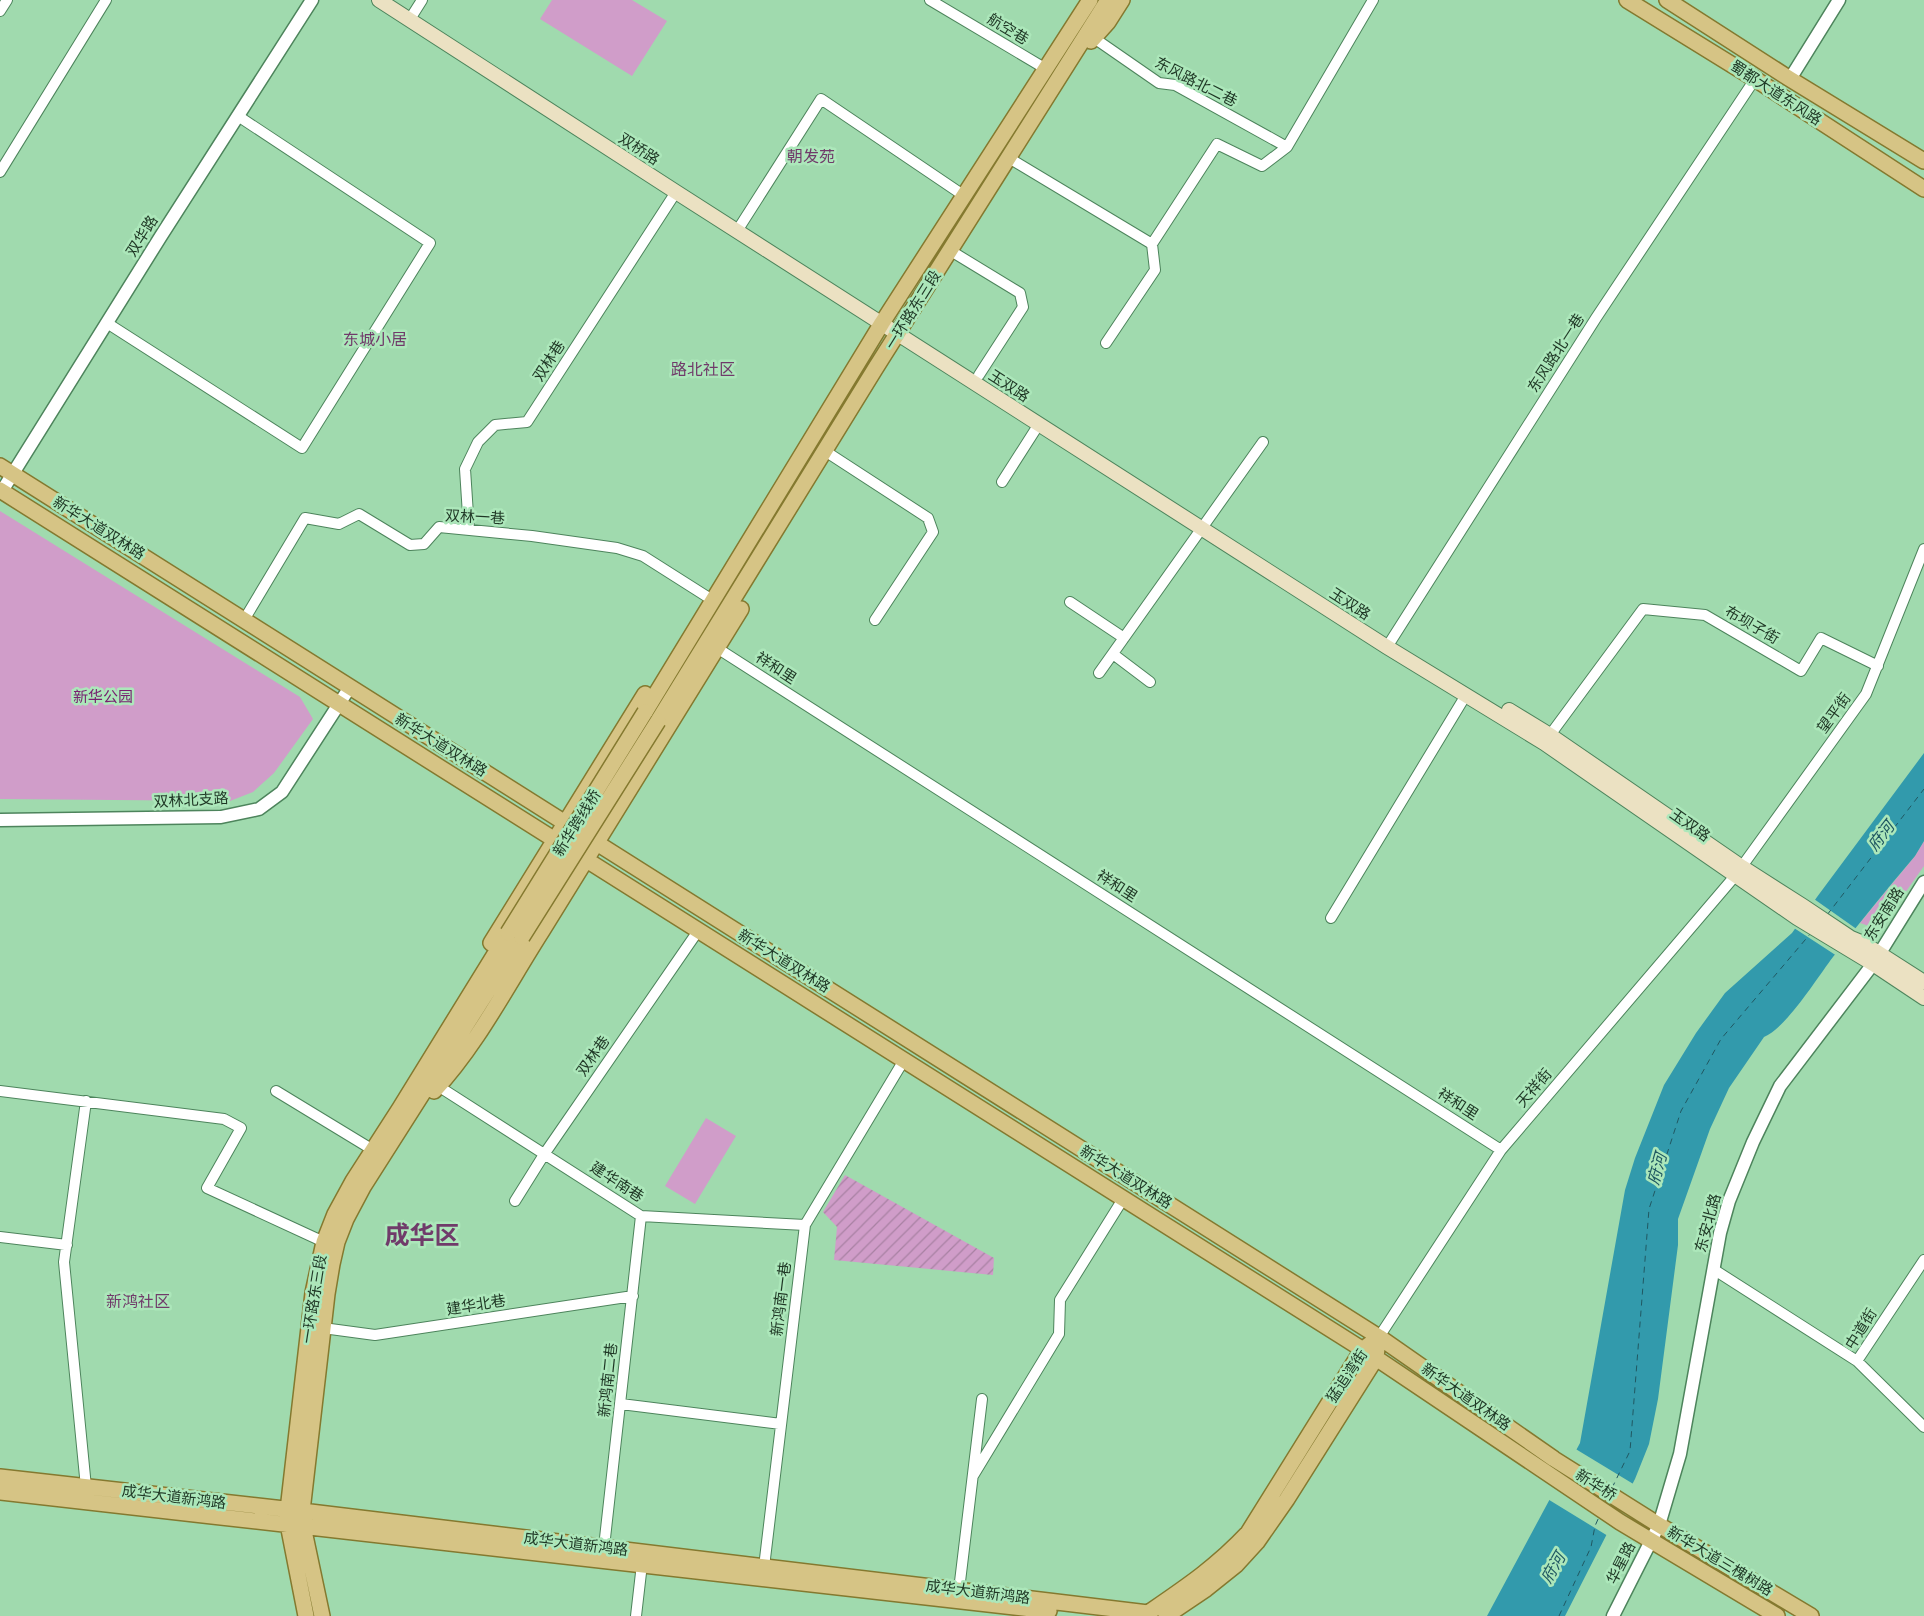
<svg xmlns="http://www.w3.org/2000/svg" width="1924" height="1616" font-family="'DejaVu Sans','Noto Sans SC',sans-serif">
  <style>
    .green { fill: #d09dc9 }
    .garden { fill: url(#garden-furrows) }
    .water { fill: #329aac }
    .pier { fill: #a0daae }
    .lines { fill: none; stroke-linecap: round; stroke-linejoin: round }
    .ferry { stroke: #205862; stroke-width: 1; stroke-dasharray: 6 5; stroke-linecap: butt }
    .minor-casing { stroke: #4d845c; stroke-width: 12 }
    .tertiary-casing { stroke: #4d845c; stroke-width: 15 }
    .secondary-casing { stroke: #4d845c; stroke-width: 16 }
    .primary-casing { stroke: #84792f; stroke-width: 18 }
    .minor { stroke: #fff; stroke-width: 10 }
    .tertiary { stroke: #fff; stroke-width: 12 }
    .secondary { stroke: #ebe1c2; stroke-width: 14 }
    .primary { stroke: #d6c485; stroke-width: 15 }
    .primary-bridge-casing { stroke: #84792f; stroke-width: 18; stroke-linecap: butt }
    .primary-bridge { stroke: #d6c485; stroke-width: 15 }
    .labels { text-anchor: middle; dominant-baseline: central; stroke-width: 5; stroke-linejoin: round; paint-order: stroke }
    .street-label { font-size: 15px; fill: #1f3725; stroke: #ace7ba }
    .park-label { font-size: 15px; fill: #77216f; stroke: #ace7ba }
    .neighbourhood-label { font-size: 16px; fill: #703b6a; stroke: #ace7ba }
    .water-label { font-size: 16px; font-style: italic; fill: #205862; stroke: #ace7ba }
    .town-label { font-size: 25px; font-weight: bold; fill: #703b6a; stroke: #ace7ba }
  </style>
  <defs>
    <pattern id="garden-furrows" width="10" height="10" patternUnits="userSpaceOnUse" patternTransform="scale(1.25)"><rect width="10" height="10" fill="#d09dc9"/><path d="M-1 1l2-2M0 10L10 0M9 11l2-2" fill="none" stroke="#a881a3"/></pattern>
  </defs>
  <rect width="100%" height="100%" fill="#a0daae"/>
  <!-- green -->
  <path class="green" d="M 552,0 L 632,0 L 667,21 L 632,76 L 540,19 Z
    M 0,511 L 300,697 L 313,719 L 274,773 L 253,792 L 230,801 L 0,799 Z
    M 1924,841 L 1924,866 L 1883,924 C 1874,929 1869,926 1860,923 L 1915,856 Z
    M 706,1118 L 736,1136 L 695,1204 L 665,1186 Z"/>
  <!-- garden -->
  <path class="garden" d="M 845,1175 L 994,1258 L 993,1275 L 834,1260 L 837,1227 L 823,1212 Z"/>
  <!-- water -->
  <path class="water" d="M 1924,753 L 1924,841 L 1915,856 C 1887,889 1860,922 1833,957 C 1817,978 1787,1027 1764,1037 L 1729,1088 L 1710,1129 L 1678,1219 L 1678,1245 L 1658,1399 L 1649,1444 L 1635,1479 L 1565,1616 L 1487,1616 L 1580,1443 L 1625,1190 L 1635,1158 L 1664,1085 L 1696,1033 L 1725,993 L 1792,933 L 1817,897 Z"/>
  <!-- pier -->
  <path class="pier" d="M 1814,899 L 1858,930 L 1837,956 L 1794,928 Z
    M 1574,1448 L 1635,1485 L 1608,1536 L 1546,1498 Z"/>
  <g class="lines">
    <!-- ferry -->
    <path class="ferry" d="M 1827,915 L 1924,789
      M 1612,1488 L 1630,1451 L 1649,1209 L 1681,1111 L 1721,1039 L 1811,933
      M 1559,1616 L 1591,1547 L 1595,1526 L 1599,1517"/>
    <!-- minor casing -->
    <g class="minor-casing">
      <path id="minor" d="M 930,0 L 1046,69
        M 0,11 L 7,0
        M 410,19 L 422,0
        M 1094,38 L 1159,83 L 1175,85 L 1287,147 L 1373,0
        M 1009,158 L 1152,244 L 1155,270 L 1106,343
        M 0,172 L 106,0
        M 737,231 L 821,99 L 963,195
        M 1152,244 L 1217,144 L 1262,166 L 1287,147
        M 951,251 L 1020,293 L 1023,307 L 979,375
        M 107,323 L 302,448 L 430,243 L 238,116
        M 825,451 L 928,518 L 933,532 L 875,620
        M 1002,482 L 1039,424
        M 469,530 L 465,469 L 478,442 L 495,425 L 527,422 L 676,192
        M 1070,602 L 1124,638
        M 244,620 L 305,518 L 339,524 L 359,514 L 410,545 L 424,544 L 439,527 L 532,536 L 617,548 L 643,556 L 706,596
        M 1387,647 L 1596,318 L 1755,79
        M 717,648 L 1501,1150
        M 1113,654 L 1150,682
        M 1099,673 L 1263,442
        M 1550,735 L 1643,609 L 1705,615 L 1801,671 L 1821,638 L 1878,666
        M 1331,918 L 1466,695
        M 438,1086 L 641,1216 L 805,1225
        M 0,1091 L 224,1119 L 241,1128 L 207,1188 L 324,1242
        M 276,1091 L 373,1150
        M 515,1201 L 545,1153 L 698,931
        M 0,1237 L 67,1245
        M 1713,1269 L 1857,1361 L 1924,1427
        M 323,1328 L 375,1335 L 633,1296
        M 1379,1337 L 1501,1150 L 1735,876 L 1866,694 L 1924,549
        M 1857,1361 L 1924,1260
        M 621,1404 L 781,1424
        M 973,1476 L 1059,1334 L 1060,1300 L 1123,1199
        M 86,1487 L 64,1262 L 86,1101
        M 604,1547 L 641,1216
        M 764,1567 L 805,1225 L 904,1060
        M 959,1590 L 982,1399
        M 636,1616 L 642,1564"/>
    </g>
    <!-- tertiary casing -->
    <g class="tertiary-casing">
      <path id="tertiary" d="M 1790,79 L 1839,0
        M 2,491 L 161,236 L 312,0
        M 0,820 L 221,817 L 259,809 L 282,792 L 350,687
        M 1613,1616 L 1659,1525 L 1680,1454 L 1720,1233 L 1729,1201 L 1753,1142 L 1780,1086 L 1873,964 L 1924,882"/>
    </g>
    <!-- secondary casing -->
    <g class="secondary-casing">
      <path id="secondary" d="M 379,0 L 676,192 L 1387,647 L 1544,743 L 1797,918 L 1873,964 L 1924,998
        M 1509,710 L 1550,735 L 1742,867 L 1803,906 L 1851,938 L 1863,943 L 1924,982"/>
    </g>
    <!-- primary casing -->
    <g class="primary-casing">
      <path id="primary" d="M 1627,0 L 1755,79 L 1924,189
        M 1667,0 L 1790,79 L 1924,161
        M 1091,41 L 1108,22 L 1122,0
        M 0,466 L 1379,1337 L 1554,1459 L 1659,1525 L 1811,1616
        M 0,490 L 1376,1358 L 1620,1522 L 1777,1616
        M 645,712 L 882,323 L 1090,0
        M 658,721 L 875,369 L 1108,0
        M 491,943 L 645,694
        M 434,1091 C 477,1045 508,984 542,931 C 609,824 674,716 741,609
        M 0,1477 L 302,1511 L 1148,1613 C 1186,1587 1216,1567 1248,1533 L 1362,1350 L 1370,1344
        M 0,1492 L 1049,1611
        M 306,1616 L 288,1524 L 288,1510 L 313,1293 L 324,1242 L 335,1214 L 353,1181 L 400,1108 L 508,933
        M 322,1616 L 303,1526 L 302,1511 L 327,1294 L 332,1264 L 337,1242 L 346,1219 L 363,1187 L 522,937
        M 1166,1616 L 1206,1589 L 1236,1565 L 1257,1542 L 1287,1499 L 1376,1358 L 1377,1348"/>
    </g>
    <!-- minor -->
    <use href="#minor" class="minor"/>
    <!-- tertiary -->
    <use href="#tertiary" class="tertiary"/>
    <!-- secondary -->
    <use href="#secondary" class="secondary"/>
    <!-- primary -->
    <use href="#primary" class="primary"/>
    <!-- primary-bridge casing -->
    <g class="primary-bridge-casing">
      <path id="primary-bridge" d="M 508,933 L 645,712
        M 522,937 L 658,721"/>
    </g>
    <!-- primary-bridge -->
    <use href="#primary-bridge" class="primary-bridge"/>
  </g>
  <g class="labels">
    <!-- street labels -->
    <g class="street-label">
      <text transform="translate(1008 29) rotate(31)">航空巷</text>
      <text transform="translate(1196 82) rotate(27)">东风路北二巷</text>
      <text transform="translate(1776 93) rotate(33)">蜀都大道东风路</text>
      <text transform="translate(639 149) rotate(33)">双桥路</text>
      <text transform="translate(142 236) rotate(-58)">双华路</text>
      <text transform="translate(913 310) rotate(-58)">一环路东三段</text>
      <text transform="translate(1556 353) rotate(-57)">东风路北一巷</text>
      <text transform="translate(549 361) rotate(-57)">双林巷</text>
      <text transform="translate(1009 386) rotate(33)">玉双路</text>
      <text transform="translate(475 517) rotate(3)">双林一巷</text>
      <text transform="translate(99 528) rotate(32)">新华大道双林路</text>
      <text transform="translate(1350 604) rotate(33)">玉双路</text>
      <text transform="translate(1752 625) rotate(30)">布坝子街</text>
      <text transform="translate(776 668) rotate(33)">祥和里</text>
      <text transform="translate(1834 713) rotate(-54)">望平街</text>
      <text transform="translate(441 745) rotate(32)">新华大道双林路</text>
      <text transform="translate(191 800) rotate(-3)">双林北支路</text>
      <text transform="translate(577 823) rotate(-58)">新华跨线桥</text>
      <text transform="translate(1690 825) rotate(35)">玉双路</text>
      <text transform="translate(1117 886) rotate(33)">祥和里</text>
      <text transform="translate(1884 914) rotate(-58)">东安南路</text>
      <text transform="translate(784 961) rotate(32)">新华大道双林路</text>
      <text transform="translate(593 1056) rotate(-55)">双林巷</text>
      <text transform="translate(1534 1088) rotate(-49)">天祥街</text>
      <text transform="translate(1458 1104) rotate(33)">祥和里</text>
      <text transform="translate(1126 1177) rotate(32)">新华大道双林路</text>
      <text transform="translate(617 1182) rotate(33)">建华南巷</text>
      <text transform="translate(1708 1223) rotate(-75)">东安北路</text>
      <text transform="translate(314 1299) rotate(-81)">一环路东三段</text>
      <text transform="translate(781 1299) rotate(-83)">新鸿南一巷</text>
      <text transform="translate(476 1305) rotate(-9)">建华北巷</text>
      <text transform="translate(1861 1329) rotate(-58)">中道街</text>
      <text transform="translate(1347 1376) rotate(-56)">猛追湾街</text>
      <text transform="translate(608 1380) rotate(-84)">新鸿南二巷</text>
      <text transform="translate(1466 1397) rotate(35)">新华大道双林路</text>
      <text transform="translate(1596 1485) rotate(32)">新华桥</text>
      <text transform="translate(174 1497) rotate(7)">成华大道新鸿路</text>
      <text transform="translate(576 1544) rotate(7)">成华大道新鸿路</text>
      <text transform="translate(1720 1561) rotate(31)">新华大道三槐树路</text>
      <text transform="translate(1621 1563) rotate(-63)">华星路</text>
      <text transform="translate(978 1592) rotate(7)">成华大道新鸿路</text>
    </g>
    <!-- park labels -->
    <g class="park-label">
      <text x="103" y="697">新华公园</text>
    </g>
    <!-- neighbourhood labels -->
    <g class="neighbourhood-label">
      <text x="811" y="156">朝发苑</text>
      <text x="375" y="339">东城小居</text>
      <text x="703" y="369">路北社区</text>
      <text x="138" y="1301">新鸿社区</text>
    </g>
    <!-- water labels -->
    <g class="water-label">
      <text transform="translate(1881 836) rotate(-52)">府河</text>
      <text transform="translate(1657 1169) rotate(-74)">府河</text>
      <text transform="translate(1553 1568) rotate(-60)">府河</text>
    </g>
    <!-- town labels -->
    <g class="town-label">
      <text x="422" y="1235">成华区</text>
    </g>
  </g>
</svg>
